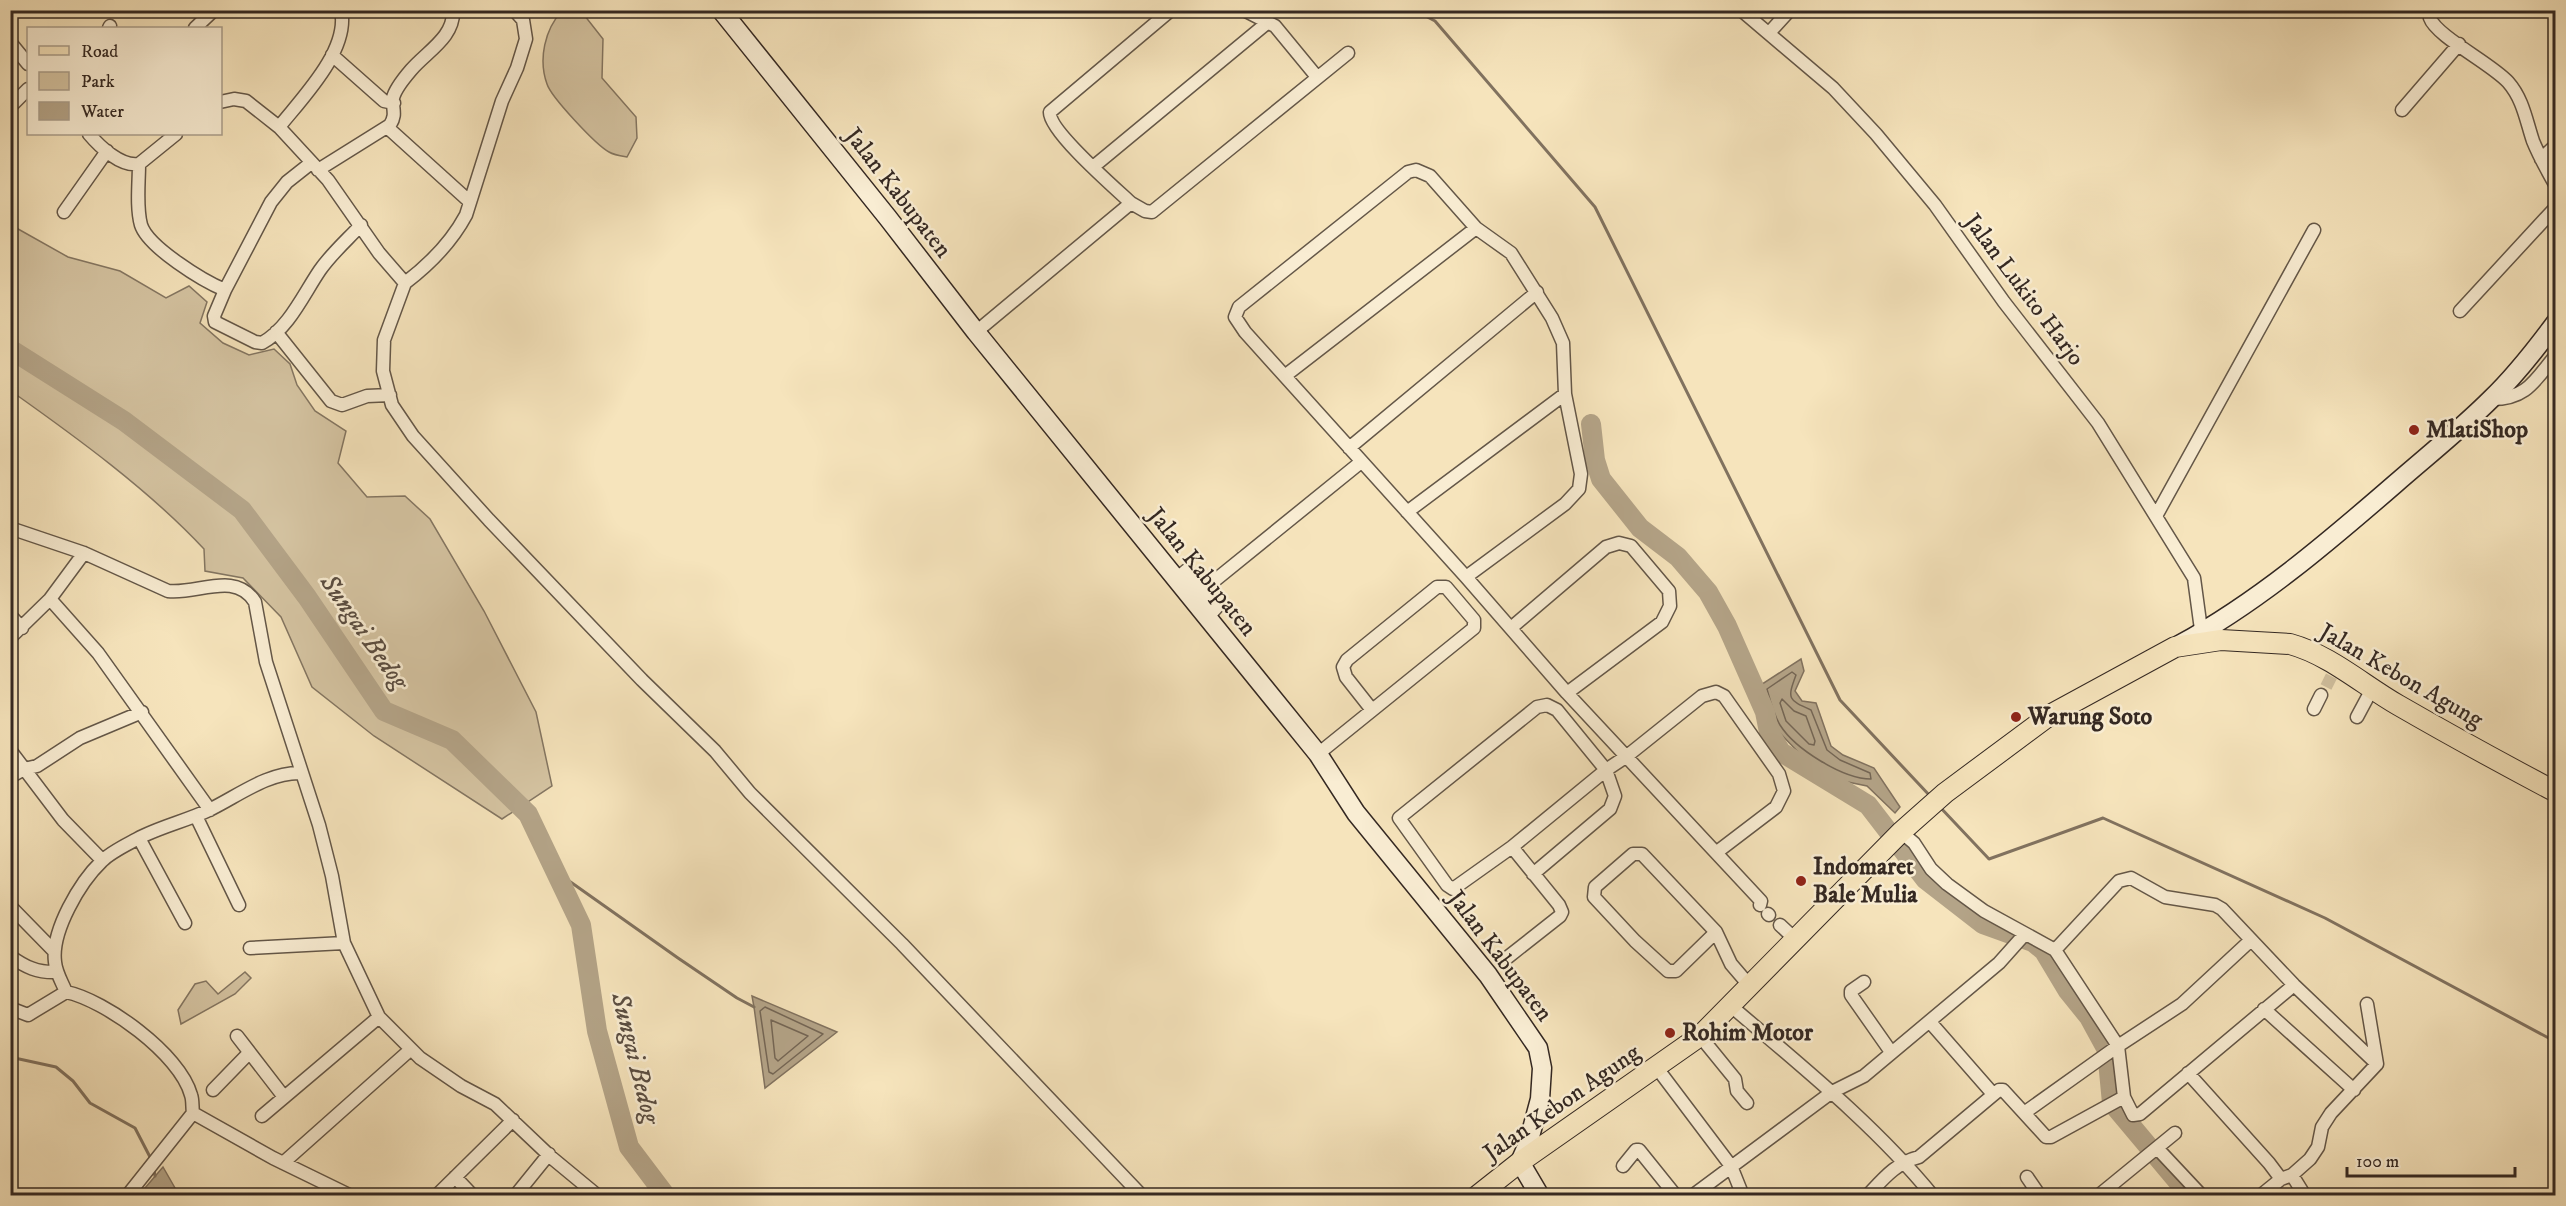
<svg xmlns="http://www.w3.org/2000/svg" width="2566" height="1206" font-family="'IM FELL DW Pica',serif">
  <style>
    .green { fill: #d5c4a2; stroke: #847662; stroke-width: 1.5 }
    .water { fill: #b4a488; stroke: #81725f; stroke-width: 1.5 }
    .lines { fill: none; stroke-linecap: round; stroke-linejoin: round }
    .shore { stroke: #746655; stroke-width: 1.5 }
    .stream { stroke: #81725f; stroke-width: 3 }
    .river { stroke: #b4a488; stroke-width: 20 }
    .street-tunnel { stroke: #cfbe9d; stroke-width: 12; stroke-dasharray: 12 6; stroke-linecap: butt }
    .street-casing { stroke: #645748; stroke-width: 15 }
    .secondary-casing { stroke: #342822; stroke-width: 21 }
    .primary-casing { stroke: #342822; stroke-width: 22 }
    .street { stroke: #f9edd3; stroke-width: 12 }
    .secondary { stroke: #f9edd3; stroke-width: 18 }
    .primary { stroke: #f6e4bc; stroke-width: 20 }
    .poi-dot { fill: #8f2418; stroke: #f9edd3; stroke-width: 2 }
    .labels { text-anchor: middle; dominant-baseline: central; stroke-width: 5; stroke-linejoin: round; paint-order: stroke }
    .street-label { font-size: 24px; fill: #342822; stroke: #f9edd3 }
    .poi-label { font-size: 24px; font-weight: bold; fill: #342822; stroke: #f9edd3; text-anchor: start }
    .water-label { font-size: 26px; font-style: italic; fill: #5a4d41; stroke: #f9edd3 }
  </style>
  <rect width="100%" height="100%" fill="#f6e4bc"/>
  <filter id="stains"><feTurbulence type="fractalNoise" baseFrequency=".00333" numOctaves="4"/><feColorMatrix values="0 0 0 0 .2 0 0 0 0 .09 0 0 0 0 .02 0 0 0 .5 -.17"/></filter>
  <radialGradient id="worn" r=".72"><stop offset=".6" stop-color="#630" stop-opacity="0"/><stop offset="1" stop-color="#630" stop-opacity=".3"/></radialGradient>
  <!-- green -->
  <path class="green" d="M 562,11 L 581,11 L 603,39 L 602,78 L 636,117 L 637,138 L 627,157 C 621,156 614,155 609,152 C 596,145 551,97 547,84 C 538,59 545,29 562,11 Z
    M 11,225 L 68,257 L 120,271 L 166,298 L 189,286 L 207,302 L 200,323 L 223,343 L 249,355 L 274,349 L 290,364 L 297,385 L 315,411 L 346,431 L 338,463 L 367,497 L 405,496 L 430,519 L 484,611 L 536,712 L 552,786 L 502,819 L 374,736 L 312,687 L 281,617 L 243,578 L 205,571 L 204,549 C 149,490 76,437 11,391 Z
    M 245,972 L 251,978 L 235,994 L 181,1024 L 178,1010 L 195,984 L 206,981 L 218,994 Z"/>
  <!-- water -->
  <path class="water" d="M 1801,659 L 1804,671 L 1795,691 L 1802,701 L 1816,703 L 1831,746 L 1843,755 L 1874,768 L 1900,807 L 1895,813 L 1867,786 L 1843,781 L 1800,754 L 1775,728 L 1759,686 Z
    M 752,996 L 837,1032 L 765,1088 L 754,1007 Z
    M 163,1167 L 179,1195 L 139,1195 Z"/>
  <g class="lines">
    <!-- shore -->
    <path class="shore" d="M 1792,672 L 1796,675 C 1787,699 1788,700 1811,710 L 1827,750 L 1840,760 L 1870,773 L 1871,779 C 1843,779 1795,749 1780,725 C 1774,715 1770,700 1767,689 Z
      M 1782,699 L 1794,711 L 1806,716 L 1815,741 L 1814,745 L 1809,744 L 1786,721 L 1780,703 Z
      M 765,1007 L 823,1034 L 773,1074 L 769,1072 L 760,1011 Z
      M 771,1020 L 808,1036 L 778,1061 L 775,1058 Z"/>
    <!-- stream -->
    <path class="stream" d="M 1414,10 L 1435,21 L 1595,207 L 1840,700 L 1931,797
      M 1939,806 L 1989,859 L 2103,818 L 2325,918 L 2556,1042
      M 555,871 L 678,958 L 737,998 L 754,1007
      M 10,1057 L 56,1067 L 73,1081 L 90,1103 L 135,1128 L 150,1157
      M 154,1170 L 155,1176"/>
    <!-- river -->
    <path class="river" d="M 10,349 L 124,421 L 242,510 L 307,597 L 384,711 L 452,740 L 528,814 L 581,925 L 597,1031 L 629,1147 L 666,1196
      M 1591,424 L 1595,460 L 1601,479 L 1640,528 L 1678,557 L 1708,592 L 1727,626 L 1765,712 L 1769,732 L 1781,752 L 1868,805 L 1925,879 L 1983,924 L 2033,942 L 2044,951 L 2068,991 L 2089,1017 L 2107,1050 L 2112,1103 L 2190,1196"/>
    <!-- street-tunnel -->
    <path class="street-tunnel" d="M 2326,687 L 2334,671"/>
    <!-- street casing -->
    <g class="street-casing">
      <path id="street" d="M 1244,10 L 1275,26 L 1317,77
        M 1741,10 L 1833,88 L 1876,134 L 1935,205 L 2004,302 L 2098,423 L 2194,578 L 2202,637
        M 2435,10 L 2430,18 C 2436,36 2492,64 2508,82 C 2523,99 2526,120 2533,141 C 2539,156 2548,172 2556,186
        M 109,28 L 110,26
        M 195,28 L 214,10
        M 1769,33 L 1790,10
        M 10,42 L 28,64
        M 332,55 L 384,101 L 394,103
        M 220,102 L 234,99 L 246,101 L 279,127 L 328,180 L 379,253 L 405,283 L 384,340 L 383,371 L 392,405 L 413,436 L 489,520 L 642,680 L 715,751 L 750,793 L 902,944 L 1142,1196
        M 10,107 L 28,89
        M 2402,110 L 2459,44
        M 279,127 C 302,98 350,50 341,10
        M 387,127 L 470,202
        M 89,134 C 100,147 121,167 139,164 L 176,134
        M 2541,159 L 2556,145
        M 139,164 C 139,183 136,207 141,225 C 148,247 203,281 225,290 L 271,202 L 287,182 L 311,163
        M 1093,167 L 1267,23
        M 318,170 L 390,125 C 397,114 392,109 393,98 C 395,89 405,77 411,70 C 426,52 455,37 453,10
        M 1131,203 C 1116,189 1048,130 1050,112 L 1171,10
        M 64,212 L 107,151
        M 405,283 C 430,264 451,243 466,215 L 502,101 L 517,68 L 526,39 L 523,20 L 514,10
        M 225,290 L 214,316 L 215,322 L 255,342 L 262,343 C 289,328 303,295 320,270 C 332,253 347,240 361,225
        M 2460,311 L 2556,207
        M 276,332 L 331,401 L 342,405 L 367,396 L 390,395
        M 976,332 L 1131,203 L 1145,211 L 1152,212 L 1348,53
        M 1286,375 L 1476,228
        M 2492,399 C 2527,399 2535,380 2556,355
        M 1349,448 L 1537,292
        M 1407,512 L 1565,394
        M 2156,516 L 2314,230
        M 10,528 L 84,553 L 168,591 C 197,595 235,570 255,602 L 266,662 L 319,825 L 332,876 L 344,943 L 379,1017 L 420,1058 L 461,1086 L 495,1104 L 552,1158 L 598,1196
        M 1466,577 L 1565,504 L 1579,489 L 1581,474 L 1565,394 L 1563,343 L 1552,318 L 1511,253 L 1476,228 L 1430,176 L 1416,170 L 1408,172 L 1239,307 L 1235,317 L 1245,332 L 1466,577 L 1567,693 L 1761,901 L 1760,905
        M 1176,579 L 1187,570 L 1203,590
        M 50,599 L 98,653 L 210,810
        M 10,615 L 22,628
        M 1208,617 L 1217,607 L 1203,590 L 1361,462
        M 1511,628 L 1606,547 L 1619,543 L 1631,546 L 1669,591 L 1670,606 L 1662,622 L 1567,693
        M 10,638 L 50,599 L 84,553
        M 1547,705 L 1557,710 L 1606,770 L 1512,847 L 1453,889 L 1447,885 L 1399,818 L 1537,707 Z
        M 2314,709 L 2321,695
        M 2357,717 L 2372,689
        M 10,750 L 63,820 L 102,860
        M 1318,754 L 1474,628 L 1474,620 L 1446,587 L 1437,587 L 1347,660 L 1343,667 L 1346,677 L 1372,710
        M 10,777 L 24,769 L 37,766 L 80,738 L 142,712
        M 196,816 L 239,905
        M 1901,832 L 1914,843 L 1931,869 L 1947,884 L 1984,911 L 2055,950 L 2118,1046 L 2124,1097 L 2133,1115 L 2140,1114 L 2294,985
        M 139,838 L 185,923
        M 1533,874 L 1610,809 L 1615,796 L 1606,770 L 1627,756 L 1702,696 L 1716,692 L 1724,696 L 1779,774 L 1784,791 L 1776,807 L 1717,852
        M 10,906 L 54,951
        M 1768,914 L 1769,915
        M 1780,925 L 1795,939
        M 1716,932 L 1676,971 L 1668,971 L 1635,941 L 1594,897 L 1595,887 L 1633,854 L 1642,854 L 1716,932 L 1731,964 L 1749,985
        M 250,948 L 344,943
        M 2055,950 L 2119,881 L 2131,878 L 2165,897 L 2215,905 L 2222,909 L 2294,985 L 2377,1064
        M 10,956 C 25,967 38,973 57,972
        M 1508,957 L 1560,916 L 1562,912 L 1559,905 L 1512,847
        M 1864,982 L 1851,991 L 1851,995 L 1891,1052
        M 1731,1006 C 1801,1066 1874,1124 1933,1196
        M 10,1008 L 28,1015 L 66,992
        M 2264,1009 L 2354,1090
        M 1930,1022 L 1993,1094
        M 237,1036 L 284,1097
        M 1700,1036 L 1735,1079 L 1737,1091 L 1747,1103
        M 1657,1068 L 1731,1166 L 1743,1196
        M 2188,1073 L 2269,1163 L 2281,1179
        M 213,1090 L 249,1053
        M 193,1113 L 273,1158 L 351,1196
        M 2024,1113 L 2118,1046 L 2182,1004 L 2251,940
        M 262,1116 L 379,1017
        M 2157,1148 L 2202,1196
        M 283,1163 L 410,1050
        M 1623,1166 L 1636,1150 L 1639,1150 L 1676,1196
        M 2292,1175 L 2310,1159 L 2318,1147 L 2322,1127 L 2331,1113 L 2377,1064 L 2367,1004
        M 455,1177 L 473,1196
        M 2027,1177 L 2040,1196
        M 127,1196 L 193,1113 C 192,1107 193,1100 191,1095 C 180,1054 105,1000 66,992 C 62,982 56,973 55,962 C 51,931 80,882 102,861 C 111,852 126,845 137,839 C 159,827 186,821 209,810 C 238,796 268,772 301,773
        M 436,1196 L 513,1120
        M 515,1196 L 549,1154
        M 1692,1196 L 1832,1092 L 1864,1076 L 1999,963 L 2024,935
        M 1867,1196 C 1884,1178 1896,1163 1919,1157 L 1999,1090 L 2003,1090 L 2046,1137 L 2051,1137 L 2124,1097
        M 2098,1196 L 2175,1133
        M 2260,1196 L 2281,1179 L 2292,1175 L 2305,1196"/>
    </g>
    <!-- secondary casing -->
    <g class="secondary-casing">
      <path id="secondary" d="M 721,10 L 888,218 L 976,332 L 1318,754 L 1356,813 L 1488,975 L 1538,1048 L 1542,1068 L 1540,1099 L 1528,1144 L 1520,1162 L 1540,1196
        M 2179,645 C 2258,602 2327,543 2395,484 C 2427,456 2461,429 2491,399 C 2515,376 2536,349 2556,322"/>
    </g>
    <!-- primary casing -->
    <g class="primary-casing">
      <path id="primary" d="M 1477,1196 L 1520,1162 L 1700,1036 L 1901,832 L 1945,793 L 2050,715 L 2175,647 L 2221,640 L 2290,644 C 2330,655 2363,685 2398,705 C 2450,735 2503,764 2556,792"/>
    </g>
    <!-- street -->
    <use href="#street" class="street"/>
    <!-- secondary -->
    <use href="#secondary" class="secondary"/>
    <!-- primary -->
    <use href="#primary" class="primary"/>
  </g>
  <!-- markers -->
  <g class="poi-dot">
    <circle cx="2414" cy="430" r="6"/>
    <circle cx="2016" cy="717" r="6"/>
    <circle cx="1801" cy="881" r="6"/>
    <circle cx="1670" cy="1033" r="6"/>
  </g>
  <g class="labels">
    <!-- street labels -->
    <g class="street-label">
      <text transform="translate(898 193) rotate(52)">Jalan Kabupaten</text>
      <text transform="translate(2024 290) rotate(53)">Jalan Lukito Harjo</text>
      <text transform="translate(1202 572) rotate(51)">Jalan Kabupaten</text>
      <text transform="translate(2401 676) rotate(30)">Jalan Kebon Agung</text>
      <text transform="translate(1500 956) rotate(53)">Jalan Kabupaten</text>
      <text transform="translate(1562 1103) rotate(-35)">Jalan Kebon Agung</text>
    </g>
    <!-- poi labels -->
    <g class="poi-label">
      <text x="2426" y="430">MlatiShop</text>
      <text x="2028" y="717">Warung Soto</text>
      <text x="1813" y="867">Indomaret<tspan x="1813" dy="28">Bale Mulia</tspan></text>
      <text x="1682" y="1033">Rohim Motor</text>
    </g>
    <!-- water labels -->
    <g class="water-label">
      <text transform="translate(364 632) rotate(55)">Sungai Bedog</text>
      <text transform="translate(635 1058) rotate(76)">Sungai Bedog</text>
    </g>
  </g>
  <!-- margin -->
  <rect width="2566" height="1206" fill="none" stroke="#f6e4bc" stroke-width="36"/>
  <rect x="12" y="12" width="2542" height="1182" fill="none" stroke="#342822" stroke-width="3"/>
  <rect x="18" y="18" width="2530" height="1170" fill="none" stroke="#342822" stroke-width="1.5"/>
  <!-- legend -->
  <rect x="27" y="27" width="195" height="108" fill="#f9edd3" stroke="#aa9e8c" stroke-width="1.5"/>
  <rect x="39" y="46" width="30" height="9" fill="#f6e4bc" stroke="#aa9e8c" stroke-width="1.5"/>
  <text x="81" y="57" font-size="18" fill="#342822">Road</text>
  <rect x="39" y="72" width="30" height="18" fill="#d5c4a2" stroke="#aa9e8c" stroke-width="1.5"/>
  <text x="81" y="87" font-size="18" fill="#342822">Park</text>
  <rect x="39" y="102" width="30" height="18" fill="#b4a488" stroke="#aa9e8c" stroke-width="1.5"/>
  <text x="81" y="117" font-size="18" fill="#342822">Water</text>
  <!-- scale -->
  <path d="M2347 1167v9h168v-9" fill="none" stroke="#342822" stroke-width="3"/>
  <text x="2356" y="1167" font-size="18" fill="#342822" stroke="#f9edd3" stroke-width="4.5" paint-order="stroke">100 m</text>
  <rect width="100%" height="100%" filter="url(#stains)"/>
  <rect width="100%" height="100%" fill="url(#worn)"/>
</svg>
